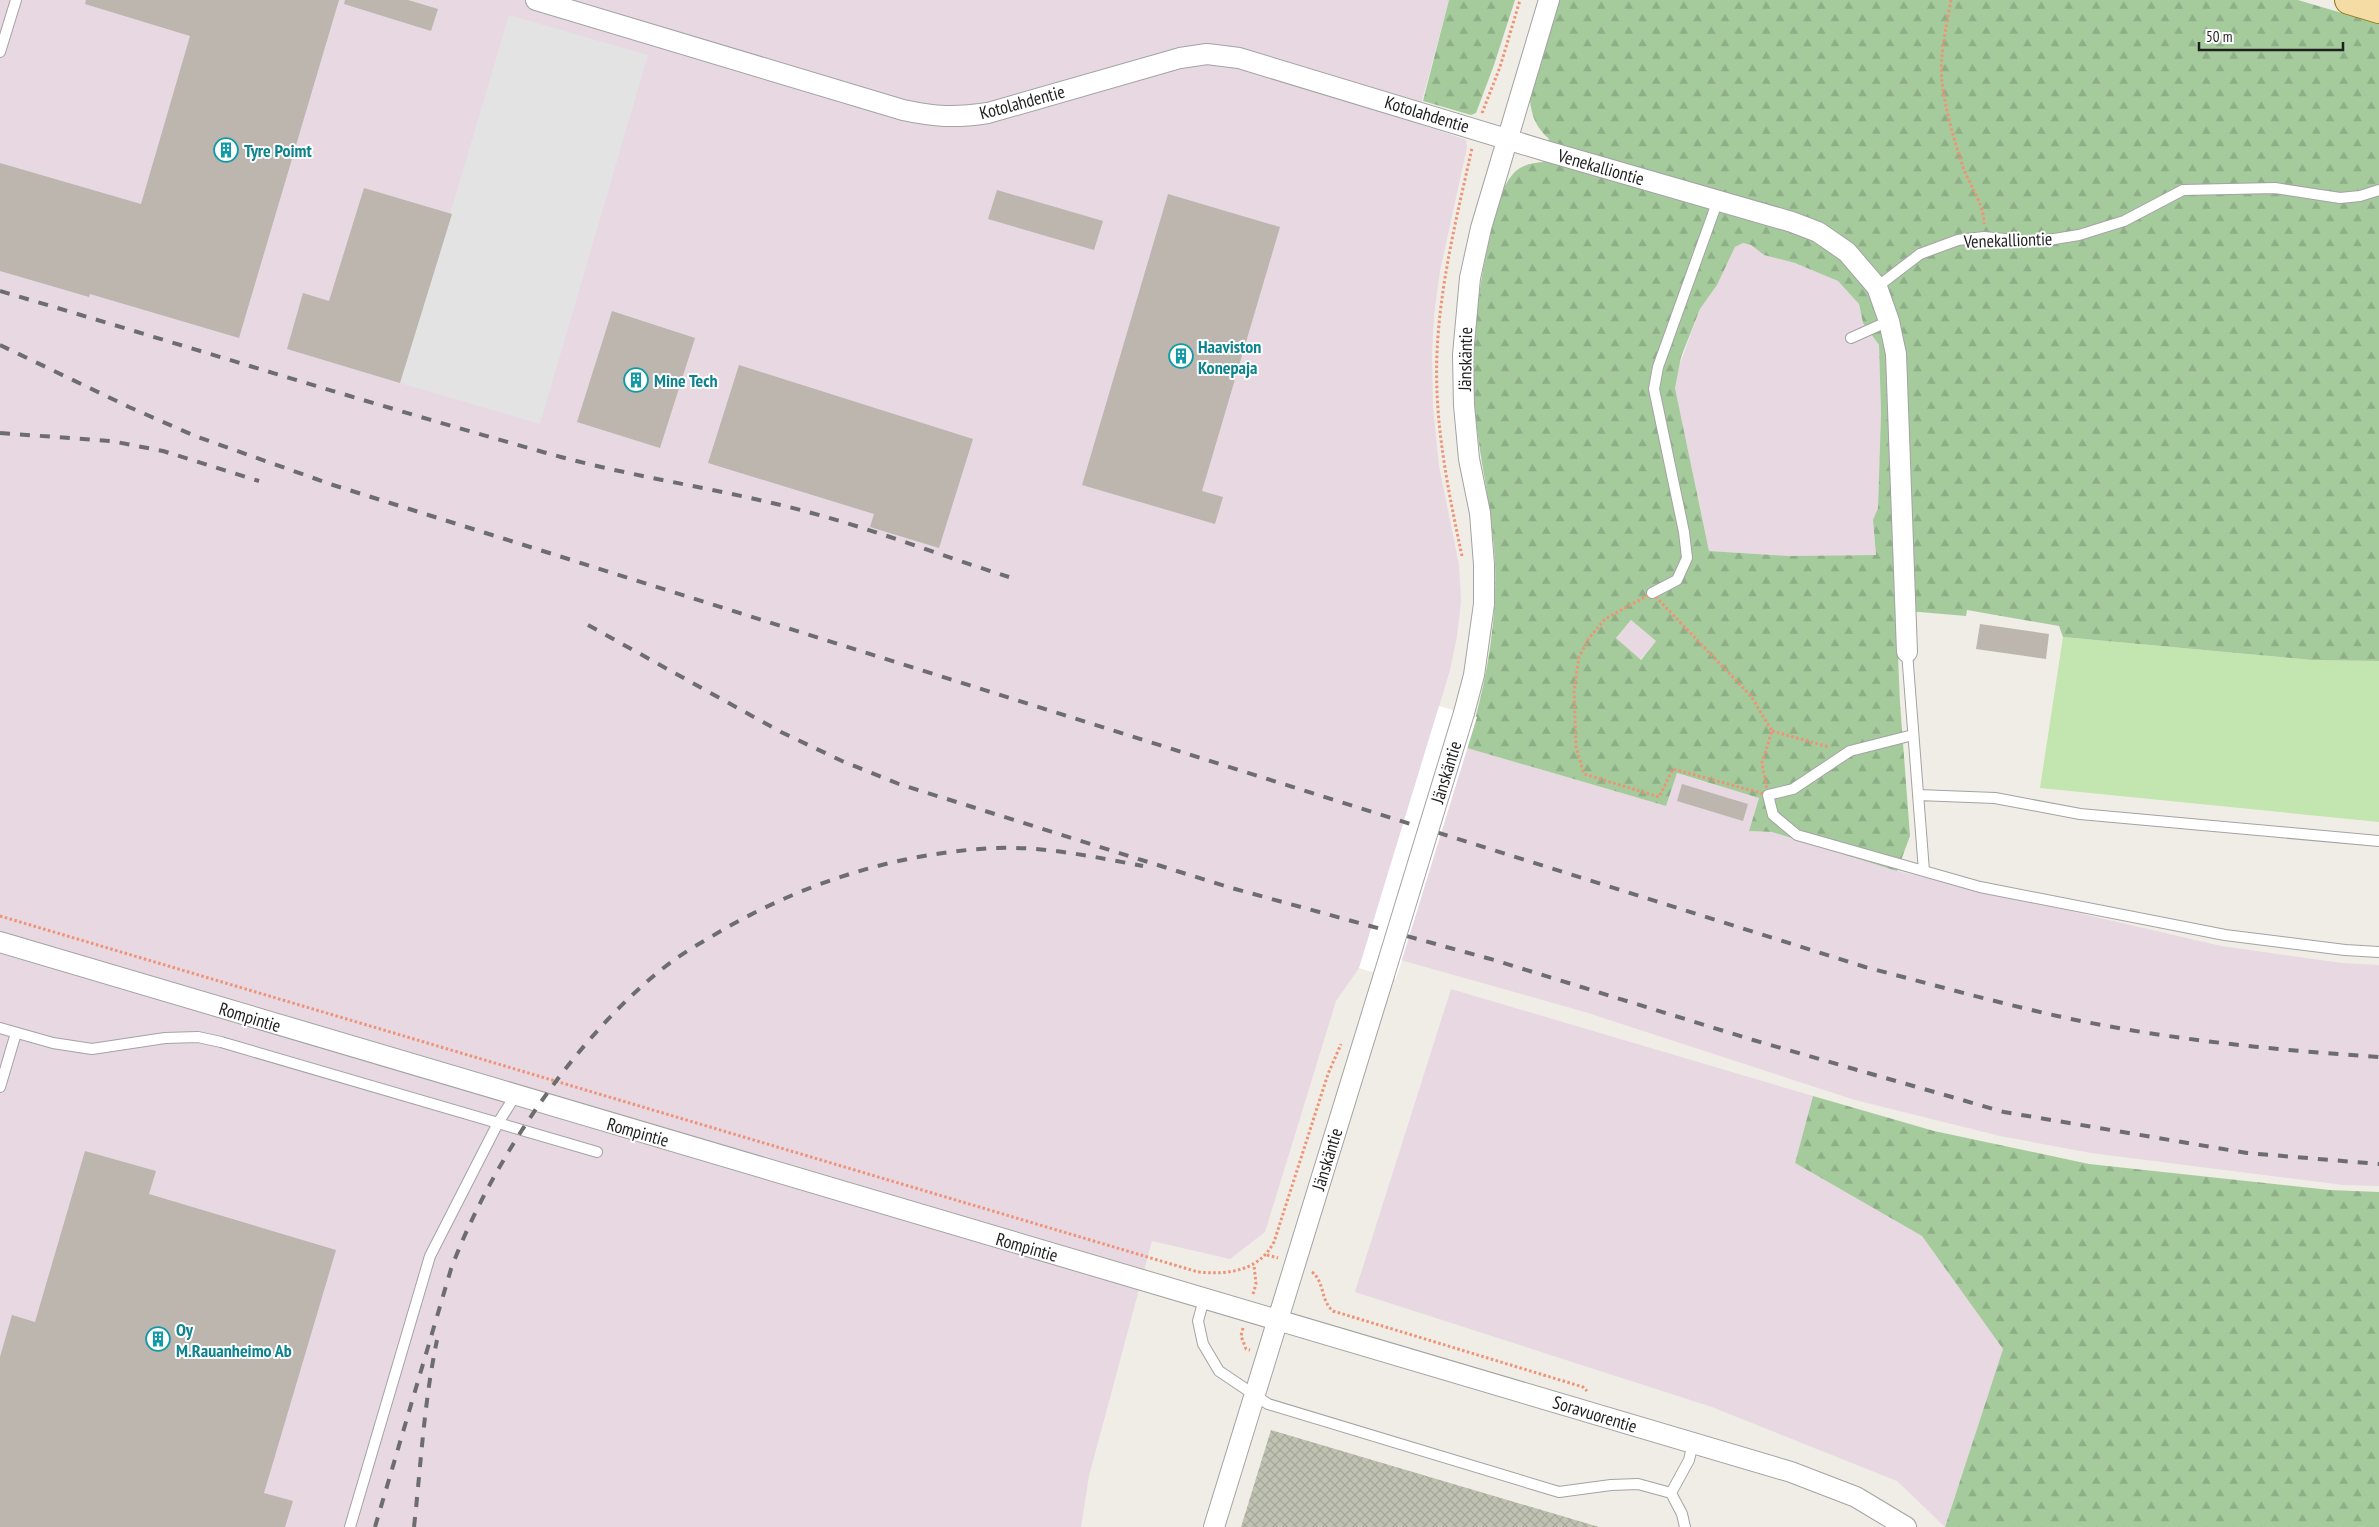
<svg xmlns="http://www.w3.org/2000/svg" width="2379" height="1527" font-family="'PT Sans Narrow',sans-serif">
  <style>
    .industrial { fill: #e7d8e2 }
    .construction { fill: url(#construction-cross-hatch) }
    .grass { fill: #c3e5af }
    .forest { fill: url(#forest-firs); fill-rule: evenodd }
    .parking { fill: #e3e3e3 }
    .pier { fill: #fff }
    .building { fill: #bcb6af }
    .lines { fill: none; stroke-linecap: round; stroke-linejoin: round }
    .service-casing { stroke: #a3a3a3; stroke-width: 12 }
    .minor-casing { stroke: #a3a3a3; stroke-width: 22 }
    .primary-casing { stroke: #8e730b; stroke-width: 30 }
    .path { stroke: #ef9276; stroke-width: 3; stroke-dasharray: 2.5 2.5; stroke-linecap: butt }
    .service { stroke: #fff; stroke-width: 10 }
    .minor { stroke: #fff; stroke-width: 20 }
    .primary { stroke: #f5dca4; stroke-width: 28 }
    .rail { stroke: #6d6d6d; stroke-width: 4; stroke-dasharray: 10 10; stroke-linecap: butt }
    .minor-bridge-casing { stroke: #a3a3a3; stroke-width: 22; stroke-linecap: butt }
    .minor-bridge { stroke: #fff; stroke-width: 20 }
    .labels { text-anchor: middle; dominant-baseline: central; stroke-width: 4; stroke-linejoin: round; paint-order: stroke }
    .street-label { font-size: 18px; fill: #1f1f1f; stroke: #fff }
    .culture-label { font-size: 18px; font-weight: bold; fill: #0d838f; stroke: #fff; text-anchor: start }
  </style>
  <defs>
    <pattern id="construction-cross-hatch" width="8" height="8" patternUnits="userSpaceOnUse" patternTransform="scale(1.25)"><rect width="8" height="8" fill="#c0c3b2"/><path d="M0 0l8 8M0 8l8-8" fill="none" stroke="#a5a799"/></pattern>
    <pattern id="forest-firs" width="22" height="20" patternUnits="userSpaceOnUse" patternTransform="scale(1.25)"><rect width="22" height="20" fill="#a5cb9d"/><path d="M5 1l3.5 6h-7zM16 11l3.5 6h-7z" fill="#8eae87"/></pattern>
  </defs>
  <rect width="100%" height="100%" fill="#efede5"/>
  <!-- industrial -->
  <path class="industrial" d="M 0,0 L 1449,0 L 1416,123 L 1466,140 L 1467,147 L 1440,271 L 1434,315 L 1432,355 L 1433,408 L 1439,466 L 1459,565 L 1461,601 L 1457,636 L 1450,670 L 1430,737 L 1666,806 L 1676,773 L 1759,798 L 1749,831 L 1772,832 L 1897,871 L 2221,946 L 2342,963 L 2379,965 L 2379,1186 L 2343,1185 L 2264,1175 L 2091,1153 L 2000,1136 L 1855,1100 L 1585,1012 L 1365,950 L 1359,968 L 1336,1001 L 1265,1232 L 1230,1259 L 1152,1241 L 1089,1476 L 1081,1527 L 0,1527 Z
    M 1743,243 L 1751,245 L 1764,255 L 1795,263 L 1838,281 L 1859,304 L 1863,323 L 1879,345 L 1881,413 L 1878,508 L 1873,520 L 1876,555 L 1788,556 L 1709,551 L 1675,388 L 1677,372 L 1700,309 L 1717,285 L 1735,247 Z
    M 1631,620 L 1656,641 L 1640,660 L 1616,638 Z
    M 1451,989 L 1813,1096 L 1795,1163 L 1922,1236 L 2003,1349 L 1945,1527 L 1897,1481 L 1712,1407 L 1355,1292 Z"/>
  <!-- construction -->
  <path class="construction" d="M 1271,1430 L 1599,1527 L 1241,1527 Z"/>
  <!-- grass -->
  <path class="grass" d="M 2063,637 L 2312,660 L 2379,661 L 2379,822 L 2040,788 Z"/>
  <!-- forest -->
  <path class="forest" d="M 1449,0 L 1515,0 L 1494,65 L 1476,113 L 1471,115 L 1423,101 Z
    M 1559,0 L 2298,0 L 2379,24 L 2379,661 L 2312,660 L 2063,637 L 2059,626 L 1967,610 L 1966,616 L 1896,610 L 1900,703 L 1910,836 L 1897,871 L 1772,832 L 1749,831 L 1759,798 L 1677,773 L 1666,806 L 1467,748 C 1485,688 1497,628 1495,565 C 1493,513 1480,463 1475,411 C 1470,348 1478,284 1493,223 C 1497,208 1502,186 1513,174 C 1520,165 1532,163 1543,162 L 1549,139 C 1537,128 1532,118 1530,101 ZM 1743,243 L 1751,245 L 1764,255 L 1795,263 L 1838,281 L 1859,304 L 1863,323 L 1879,345 L 1881,413 L 1878,508 L 1873,520 L 1876,555 L 1788,556 L 1709,551 L 1675,388 L 1681,357 L 1700,309 L 1717,285 L 1735,247 ZM 1631,620 L 1656,641 L 1641,660 L 1616,638 Z
    M 1813,1096 L 1934,1131 L 2089,1164 L 2330,1190 L 2379,1192 L 2379,1527 L 1945,1527 L 2003,1349 L 1922,1236 L 1795,1163 Z"/>
  <!-- parking -->
  <path class="parking" d="M 509,15 L 648,55 L 540,424 L 400,383 Z"/>
  <!-- pier -->
  <path class="pier" d="M 1439,706 L 1477,717 L 1396,979 L 1359,968 Z"/>
  <!-- building -->
  <path class="building" d="M 86,0 L 339,0 L 239,338 L 90,294 L 89,297 L 0,271 L 0,163 L 141,204 L 190,36 L 85,4 Z
    M 345,0 L 408,0 L 438,9 L 431,31 L 344,4 Z
    M 364,188 L 452,214 L 400,383 L 287,349 L 303,293 L 329,301 Z
    M 997,190 L 1103,221 L 1094,250 L 988,219 Z
    M 1168,194 L 1280,227 L 1202,491 L 1223,497 L 1215,524 L 1082,485 Z
    M 612,311 L 695,338 L 660,448 L 577,422 Z
    M 739,365 L 973,439 L 939,548 L 870,527 L 874,514 L 708,463 Z
    M 1980,624 L 2049,634 L 2046,659 L 1976,649 Z
    M 1682,784 L 1748,804 L 1743,821 L 1677,801 Z
    M 85,1151 L 156,1171 L 149,1194 L 336,1250 L 264,1493 L 293,1501 L 285,1527 L 0,1527 L 0,1357 L 12,1315 L 35,1322 Z"/>
  <g class="lines">
    <!-- service casing -->
    <g class="service-casing">
      <path id="service" d="M 0,52 L 16,0
        M 1877,287 L 1920,254 L 1958,240 L 1984,237 L 2025,241 L 2048,240 L 2079,235 L 2124,221 L 2183,190 L 2275,188 L 2340,198 L 2360,196 L 2379,190
        M 1851,338 L 1889,321
        M 1652,593 L 1677,580 L 1687,558 L 1684,532 L 1654,389 L 1658,367 L 1718,200
        M 1907,652 L 1924,871
        M 1913,735 L 1850,751 L 1793,789 L 1768,795 L 1773,815 L 1797,835 L 1980,887 L 2225,935 L 2345,950 L 2379,952
        M 1918,795 L 1995,798 L 2080,814 L 2379,841
        M 0,1028 L 53,1043 L 92,1049 L 165,1038 L 198,1037 L 221,1042 L 597,1152
        M 0,1087 L 16,1033
        M 1204,1299 L 1198,1321 L 1203,1344 L 1219,1371 L 1268,1404 L 1559,1492 L 1611,1485 L 1638,1484 L 1671,1493 L 1682,1514 L 1685,1527
        M 1671,1493 L 1689,1460 L 1693,1443
        M 350,1527 L 430,1256 L 498,1123 L 515,1096"/>
    </g>
    <!-- minor casing -->
    <g class="minor-casing">
      <path id="minor" d="M 536,0 L 903,110 C 936,117 954,118 988,113 L 1180,58 L 1207,54 L 1239,58 L 1546,151 L 1792,222 L 1818,232 L 1847,252 L 1877,287 L 1889,321 L 1896,354 L 1907,652
        M 1464,713 L 1474,675 L 1484,604 L 1484,565 L 1480,513 L 1469,459 L 1464,405 L 1463,355 L 1470,278 L 1481,228 L 1549,0
        M 0,942 L 1791,1472 L 1856,1497 L 1906,1527
        M 1214,1527 L 1384,975"/>
    </g>
    <!-- primary casing -->
    <g class="primary-casing">
      <path id="primary" d="M 2349,0 L 2379,9"/>
    </g>
    <!-- path -->
    <path class="path" d="M 1951,0 C 1947,22 1939,59 1942,81 C 1945,109 1954,140 1963,167 C 1970,186 1984,204 1984,224
      M 1482,113 L 1500,67 L 1520,0
      M 1462,556 C 1448,490 1434,422 1437,353 C 1440,283 1457,216 1472,148
      M 1652,593 L 1751,696 L 1772,731 L 1762,763 L 1768,795 L 1673,769 L 1659,797 L 1584,774 L 1576,747 L 1574,691 L 1579,657 L 1589,638 L 1605,619 Z
      M 1772,731 L 1829,747
      M 0,916 L 1198,1272 C 1228,1275 1259,1271 1274,1242 L 1328,1074 L 1341,1044
      M 1267,1255 L 1278,1258
      M 1312,1272 C 1325,1282 1320,1300 1333,1311 L 1583,1387 L 1587,1391
      M 1253,1294 L 1256,1284 L 1254,1265
      M 1243,1328 L 1241,1336 L 1246,1349 L 1250,1350"/>
    <!-- service -->
    <use href="#service" class="service"/>
    <!-- minor -->
    <use href="#minor" class="minor"/>
    <!-- primary -->
    <use href="#primary" class="primary"/>
    <!-- rail -->
    <path class="rail" d="M 0,291 C 187,346 373,405 561,457 C 643,479 727,490 808,512 C 876,530 942,556 1009,577
      M 0,345 L 129,407 L 195,436 L 333,485 L 1865,967 C 1934,985 2002,1004 2071,1019 C 2172,1040 2276,1050 2379,1057
      M 0,433 L 111,441 L 163,451 L 259,481
      M 588,625 L 781,732 L 842,761 L 899,784 L 1228,887 L 1494,960 L 1753,1040 L 2004,1112 L 2247,1153 L 2379,1164
      M 375,1527 L 451,1269 C 491,1162 576,1036 666,966 C 685,951 706,940 726,928 C 809,881 899,853 994,848 C 1044,846 1095,857 1143,866
      M 414,1527 C 421,1464 424,1402 437,1340"/>
    <!-- minor-bridge casing -->
    <g class="minor-bridge-casing">
      <path id="minor-bridge" d="M 1384,975 L 1464,713"/>
    </g>
    <!-- minor-bridge -->
    <use href="#minor-bridge" class="minor-bridge"/>
  </g>
  <!-- icons -->
  <defs>
    <g id="building-ring" transform="scale(1.25)"><circle r="9.5" fill="#fff" stroke="#0f9aa8" stroke-width="1.5"/><path d="M-4-6H4V6H1V3H-1V6H-4ZM-2.5-4.3h1.7v1.8h-1.7ZM.8-4.3h1.7v1.8H.8ZM-2.5-1h1.7V.8h-1.7ZM.8-1h1.7V.8H.8Z" fill="#0f9aa8"/></g>
  </defs>
  <g fill-rule="evenodd">
    <use href="#building-ring" x="226" y="150"/>
    <use href="#building-ring" x="1181" y="356"/>
    <use href="#building-ring" x="636" y="380"/>
    <use href="#building-ring" x="158" y="1339"/>
  </g>
  <g class="labels">
    <!-- street labels -->
    <g class="street-label">
      <text transform="translate(1022 102) rotate(-15)">Kotolahdentie</text>
      <text transform="translate(1427 114) rotate(17)">Kotolahdentie</text>
      <text transform="translate(1601 167) rotate(16)">Venekalliontie</text>
      <text transform="translate(2008 240) rotate(-2)">Venekalliontie</text>
      <text transform="translate(1465 359) rotate(-89)">Jänskäntie</text>
      <text transform="translate(1446 772) rotate(-73)">Jänskäntie</text>
      <text transform="translate(250 1017) rotate(17)">Rompintie</text>
      <text transform="translate(638 1132) rotate(16)">Rompintie</text>
      <text transform="translate(1327 1159) rotate(-73)">Jänskäntie</text>
      <text transform="translate(1027 1247) rotate(16)">Rompintie</text>
      <text transform="translate(1595 1414) rotate(17)">Soravuorentie</text>
    </g>
    <!-- culture labels -->
    <g class="culture-label">
      <text x="244" y="150">Tyre Poimt</text>
      <text x="1198" y="346">Haaviston<tspan x="1198" dy="21">Konepaja</tspan></text>
      <text x="654" y="380">Mine Tech</text>
      <text x="176" y="1329">Oy<tspan x="176" dy="21">M.Rauanheimo Ab</tspan></text>
    </g>
  </g>
  <!-- scale -->
  <path d="M2199 42v8h144v-8" fill="none" stroke="#1f1f1f" stroke-width="2.5"/>
  <text x="2206" y="42" font-size="15" fill="#1f1f1f" stroke="#ffffff" stroke-width="4" paint-order="stroke">50 m</text>
</svg>
